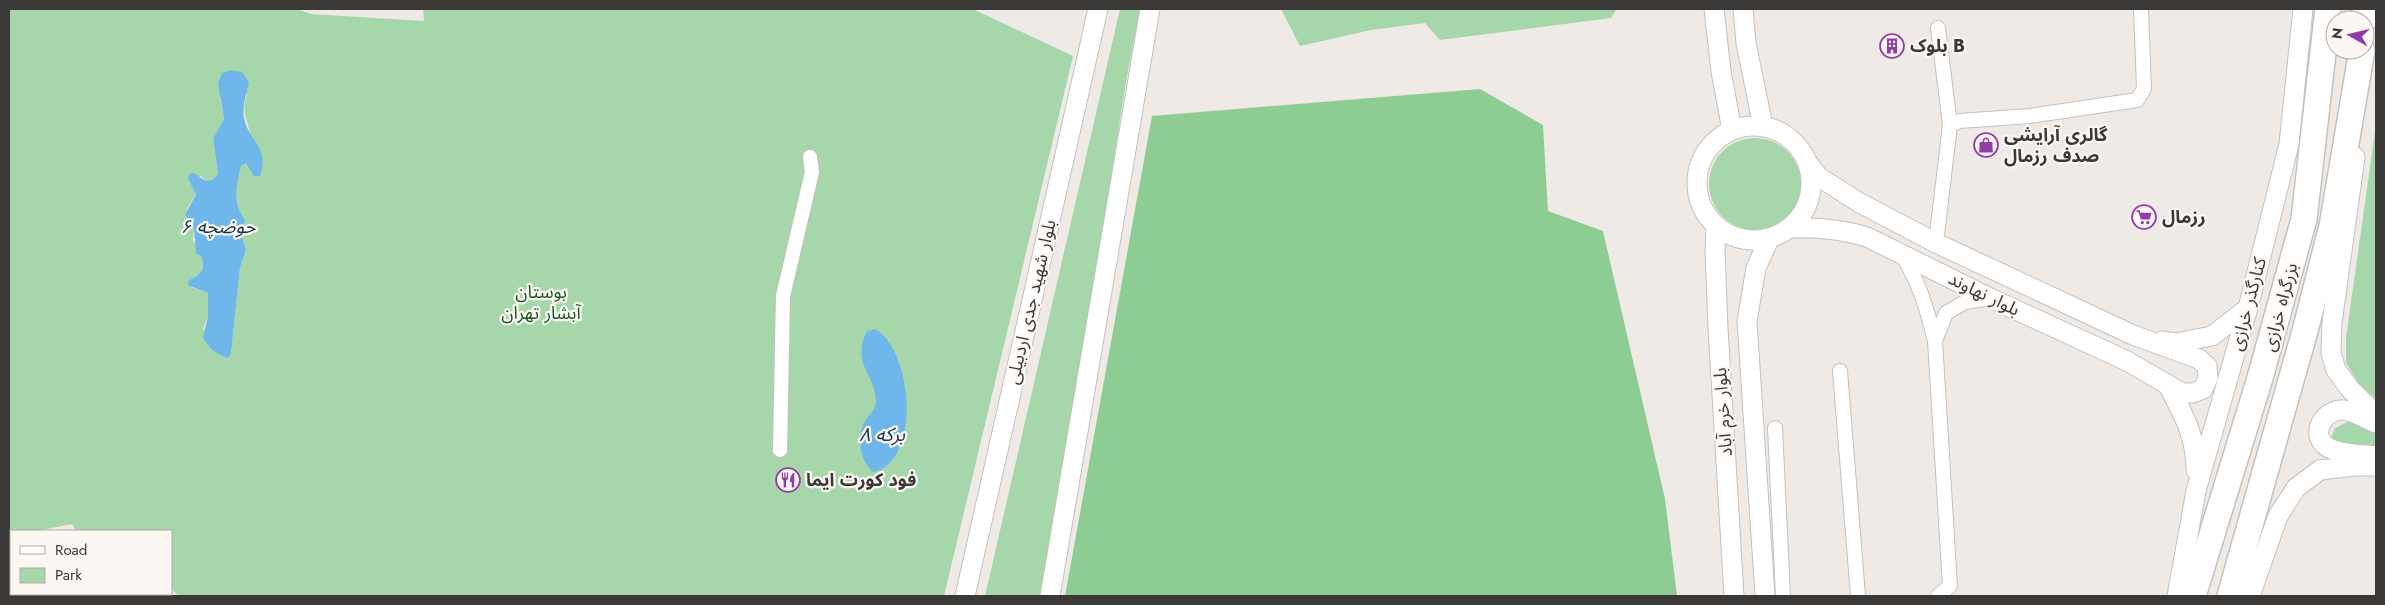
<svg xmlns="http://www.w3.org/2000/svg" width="2385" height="605" font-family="Jost,'Noto Sans Arabic',sans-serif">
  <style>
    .green { fill: #a5d7aa; fill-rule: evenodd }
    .forest { fill: #8dcd94 }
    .water { fill: #6fb7ea }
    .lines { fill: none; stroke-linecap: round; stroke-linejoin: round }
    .street-casing { stroke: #c6c0bc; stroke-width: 16 }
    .secondary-casing { stroke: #c6c0bc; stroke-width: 21 }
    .highway-casing { stroke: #c6c0bc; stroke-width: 28 }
    .street { stroke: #fff; stroke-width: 14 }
    .secondary { stroke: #fff; stroke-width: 19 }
    .highway { stroke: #fff; stroke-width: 25 }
    .labels { text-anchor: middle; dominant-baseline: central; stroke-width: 4.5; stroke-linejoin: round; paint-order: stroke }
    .poi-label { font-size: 18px; font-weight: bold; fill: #3b3937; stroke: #fdf7f3; text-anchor: start }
    .park-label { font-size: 18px; fill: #175a26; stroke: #fdf7f3 }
    .street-label { font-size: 18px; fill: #3b3937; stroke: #fdf7f3 }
    .water-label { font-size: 19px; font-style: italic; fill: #16364b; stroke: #fdf7f3 }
  </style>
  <rect width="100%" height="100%" fill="#f0eae6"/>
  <!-- green -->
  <path class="green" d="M 9,9 L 297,9 L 311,14 L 424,21 L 423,9 L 973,9 L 1073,56 L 944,596 L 179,596 L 171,589 L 171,531 L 76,531 L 72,524 L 36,531 L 11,531 L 11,574 L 9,569 ZM 247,94 C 242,110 245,114 249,129 C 252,141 251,156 252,169 L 246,163 L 240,166 C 236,185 232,203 245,219 L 242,236 L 246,250 L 240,268 L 231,354 L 228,358 L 203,329 L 208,316 L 208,293 L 192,287 L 189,280 L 197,276 L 203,269 L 202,257 L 193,240 L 194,229 L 189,222 L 187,209 L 196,193 L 188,179 L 201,176 L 206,181 L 212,180 L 218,174 L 213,138 L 224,119 L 220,98 Z
    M 1120,9 L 1140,9 L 1127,76 L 1044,596 L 985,596 Z
    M 1281,9 L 1617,9 L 1611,18 L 1440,40 L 1425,23 L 1371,30 L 1300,46 Z
    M 2376,124 L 2376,399 L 2359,384 L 2346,363 L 2346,338 Z
    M1709 184a46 46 0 1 1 92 0a46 46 0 1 1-92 0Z
    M 2347,422 L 2354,423 L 2376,433 L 2376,456 L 2333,441 L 2332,435 L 2335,428 Z"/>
  <!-- forest -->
  <path class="forest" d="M 1480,89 L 1543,125 L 1548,211 L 1603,231 L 1665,499 L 1677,596 L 1065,596 L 1152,116 Z"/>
  <!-- water -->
  <path class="water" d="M 231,70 L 242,72 L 249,82 C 247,93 242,105 244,117 C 248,142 270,145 260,176 L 254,176 L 246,163 L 241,166 C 236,185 232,203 245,219 L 242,236 L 246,250 L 240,268 L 231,354 L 228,358 C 216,354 208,348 203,337 L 208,316 L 208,293 L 188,285 L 189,280 L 197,276 L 203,269 L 202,257 L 196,253 L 194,229 L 185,215 L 196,194 L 188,179 L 189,174 L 194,173 L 206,181 L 212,180 L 218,174 L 213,138 L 224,119 L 218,83 L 222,73 Z
    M 875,329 C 913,350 922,462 873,472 C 861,463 857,440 863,425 C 866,417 876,411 876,402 C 877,376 850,364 867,331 Z"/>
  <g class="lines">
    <!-- street casing -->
    <g class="street-casing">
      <path id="street" d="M 1950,125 L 1959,121 L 2030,116 L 2137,100 L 2144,89 L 2141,9
        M 1936,243 L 1950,125 L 1938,28
        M 1901,254 C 1919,281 1927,309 1935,341 L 1946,313 L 1965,302 L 1990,298
        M 1935,341 L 1950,586 L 1938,596
        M 1840,371 L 1858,596
        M 1775,428 L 1783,596
        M 780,450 L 783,296 L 812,172 L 810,157"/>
    </g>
    <!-- secondary casing -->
    <g class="secondary-casing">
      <path id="secondary" d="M 1714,9 L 1721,71 L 1732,130
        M 1743,9 L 1746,43 L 1763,126
        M1697 183a57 57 0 1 1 114 0a57 57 0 1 1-114 0Z
        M 2355,157 L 2332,323 L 2331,353 L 2336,370 L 2350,389 L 2376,415
        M 1716,227 L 1715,251 L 1718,328 L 1734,596
        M 1790,228 C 1817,227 1841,229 1867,237 L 1990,298 L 2127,361 L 2182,393 L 2193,393 L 2203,389 L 2208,378 L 2207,366 L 2199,359 L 2133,335 L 1936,243 L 1860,203 L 1819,177 L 1808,163
        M 2162,341 L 2175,343 L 2212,336 L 2248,308
        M 2169,387 C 2184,416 2196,436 2196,470
        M 2375,456 C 2361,454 2338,455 2326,446 C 2309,433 2325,408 2344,410 C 2355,412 2366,419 2376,423
        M 9,586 L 11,591
        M 965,596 L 1098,9
        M 1050,596 L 1150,9
        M 1765,596 L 1747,321 L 1756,268 L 1769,239
        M 2177,596 L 2196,491 L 2248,308 L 2289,144 L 2303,9
        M 2250,596 L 2278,516 L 2296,488 L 2320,470 L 2354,466 L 2376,466"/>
    </g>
    <!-- highway casing -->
    <g class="highway-casing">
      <path id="highway" d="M 2364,20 L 2365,9
        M 2193,596 L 2260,378 L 2304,219 L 2328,9
        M 2230,596 L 2305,331 L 2332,226 L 2362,50"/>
    </g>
    <!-- street -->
    <use href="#street" class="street"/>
    <!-- secondary -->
    <use href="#secondary" class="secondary"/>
    <!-- highway -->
    <use href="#highway" class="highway"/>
  </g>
  <!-- icons -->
  <defs>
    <g id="building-ring" transform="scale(1.25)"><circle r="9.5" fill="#fdf7f3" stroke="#913ca9" stroke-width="1.5"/><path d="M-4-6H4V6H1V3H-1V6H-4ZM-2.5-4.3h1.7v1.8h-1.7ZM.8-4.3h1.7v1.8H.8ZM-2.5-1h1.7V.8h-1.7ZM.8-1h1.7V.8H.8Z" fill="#913ca9"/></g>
    <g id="shop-ring" transform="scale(1.25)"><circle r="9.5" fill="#fdf7f3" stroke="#913ca9" stroke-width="1.5"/><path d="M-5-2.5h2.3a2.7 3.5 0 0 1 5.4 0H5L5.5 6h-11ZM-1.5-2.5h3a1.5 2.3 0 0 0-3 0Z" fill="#913ca9"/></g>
    <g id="supermarket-ring" transform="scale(1.25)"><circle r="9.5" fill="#fdf7f3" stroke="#913ca9" stroke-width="1.5"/><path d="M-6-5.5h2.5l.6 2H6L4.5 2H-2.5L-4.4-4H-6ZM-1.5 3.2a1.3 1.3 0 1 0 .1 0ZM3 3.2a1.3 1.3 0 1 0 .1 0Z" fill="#913ca9"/></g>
    <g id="restaurant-ring" transform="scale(1.25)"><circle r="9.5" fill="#fdf7f3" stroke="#913ca9" stroke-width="1.5"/><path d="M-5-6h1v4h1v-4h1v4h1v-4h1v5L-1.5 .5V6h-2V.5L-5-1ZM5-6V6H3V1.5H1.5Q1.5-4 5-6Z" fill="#913ca9"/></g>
  </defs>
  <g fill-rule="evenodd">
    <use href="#building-ring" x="1892" y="46"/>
    <use href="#shop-ring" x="1986" y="145"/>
    <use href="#supermarket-ring" x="2144" y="217"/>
    <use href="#restaurant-ring" x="788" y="480"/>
  </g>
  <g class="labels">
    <!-- poi labels -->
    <g class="poi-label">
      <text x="1910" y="46">بلوک B</text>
      <text x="2004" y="135">گالری آرایشی<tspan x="2004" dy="21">صدف رزمال</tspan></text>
      <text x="2162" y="217">رزمال</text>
      <text x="806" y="480">فود کورت ایما</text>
    </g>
    <!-- park labels -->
    <g class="park-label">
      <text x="541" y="292">بوستان<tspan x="541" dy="21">آبشار تهران</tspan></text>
    </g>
    <!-- street labels -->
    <g class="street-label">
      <text transform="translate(1984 294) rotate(26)">بلوار نهاوند</text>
      <text transform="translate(1031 302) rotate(-77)">بلوار شهید جدی اردبیلی</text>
      <text transform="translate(2248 304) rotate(-75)">کنارگذر خرازی</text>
      <text transform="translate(2280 307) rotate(-75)">بزرگراه خرازی</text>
      <text transform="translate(1723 412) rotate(-94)">بلوار خرم آباد</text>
    </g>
    <!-- water labels -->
    <g class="water-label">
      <text x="218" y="226">حوضچه ۶</text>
      <text x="882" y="434">برکه ۸</text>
    </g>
  </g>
  <!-- border -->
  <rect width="2385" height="605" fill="none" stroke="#3b3937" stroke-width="20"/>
  <!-- legend -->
  <rect x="10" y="530" width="162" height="65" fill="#fdf7f3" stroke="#afaba8"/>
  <rect x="20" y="546" width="25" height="8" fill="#ffffff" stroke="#afaba8"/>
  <text x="55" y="555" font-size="15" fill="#3b3937">Road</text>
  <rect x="20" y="568" width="25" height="15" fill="#a5d7aa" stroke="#afaba8"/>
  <text x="55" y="580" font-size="15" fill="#3b3937">Park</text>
  <!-- north arrow -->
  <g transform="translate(2350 35) rotate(278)"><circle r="24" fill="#fdf7f3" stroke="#afaba8"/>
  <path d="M0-4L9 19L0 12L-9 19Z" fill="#913ca9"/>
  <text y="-8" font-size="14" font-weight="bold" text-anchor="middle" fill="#3b3937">N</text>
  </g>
</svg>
